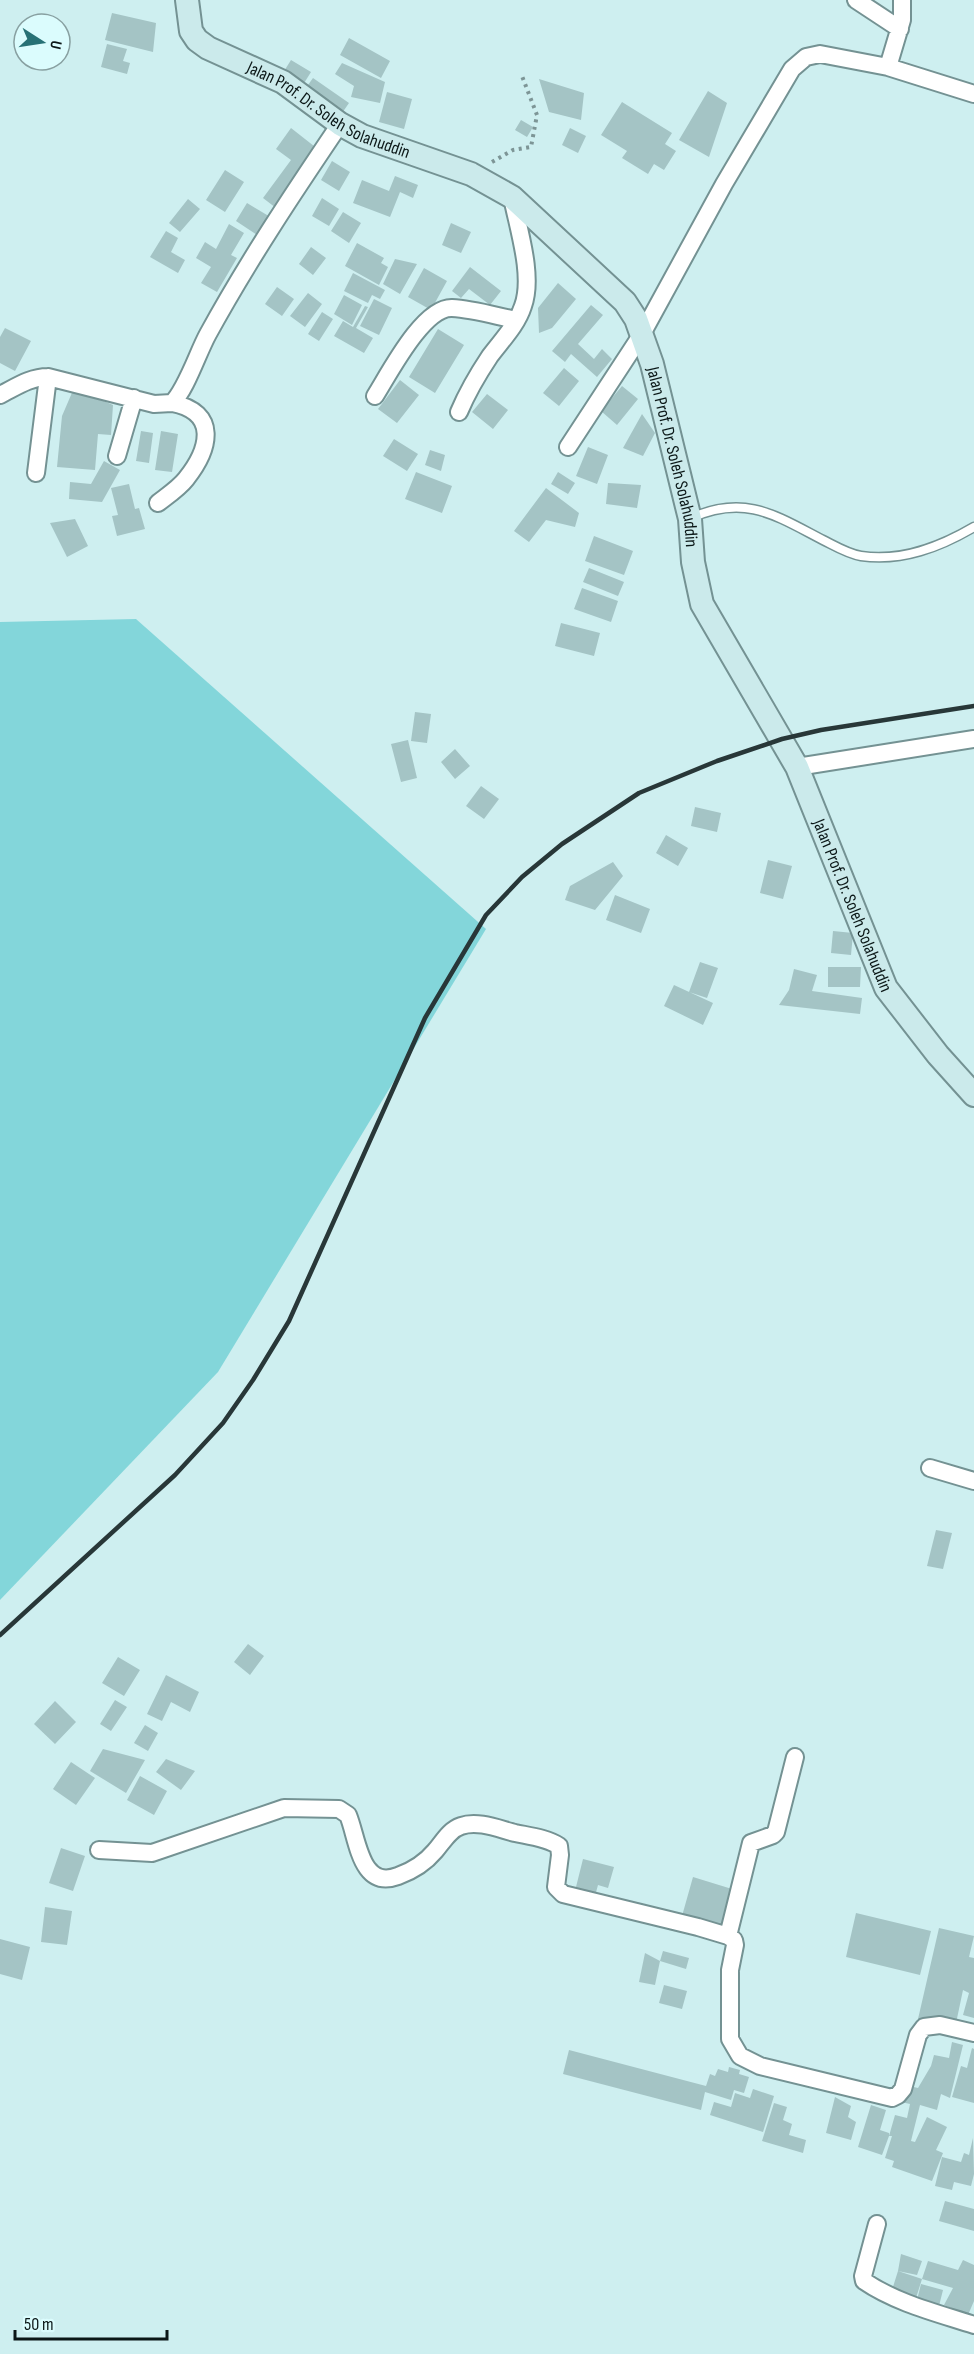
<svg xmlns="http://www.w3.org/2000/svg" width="974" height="2354" font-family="'Sofia Sans Condensed',sans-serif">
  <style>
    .green { fill: #83d6da }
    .building { fill: #a4c4c5 }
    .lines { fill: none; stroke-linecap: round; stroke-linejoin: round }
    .lane-casing { stroke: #749293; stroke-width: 11 }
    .street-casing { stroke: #749293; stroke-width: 20 }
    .secondary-casing { stroke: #749293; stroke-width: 26 }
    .path { stroke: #7d9596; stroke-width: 4; stroke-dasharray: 3 4.5; stroke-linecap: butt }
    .lane { stroke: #fff; stroke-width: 8 }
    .street { stroke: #fff; stroke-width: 16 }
    .secondary { stroke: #cbeaeb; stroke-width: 22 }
    .rail { stroke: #283738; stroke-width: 4.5 }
    .labels { text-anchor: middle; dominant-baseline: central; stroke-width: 6; stroke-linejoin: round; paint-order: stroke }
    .street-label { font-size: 18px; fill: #0b1717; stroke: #dbfcfd }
  </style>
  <rect width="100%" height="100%" fill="#ceeff0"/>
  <!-- green -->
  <path class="green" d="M 136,619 L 486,929 L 218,1372 L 0,1600 L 0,622 Z"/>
  <!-- building -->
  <path class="building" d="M 112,13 L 156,23 L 153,52 L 105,40 Z
    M 349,38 L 390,61 L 381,78 L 340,55 Z
    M 107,44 L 127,49 L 123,61 L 130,63 L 127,74 L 101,67 Z
    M 291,60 L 311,72 L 301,88 L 281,76 Z
    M 342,63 L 385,82 L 380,103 L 351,97 L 354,86 L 335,74 Z
    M 313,78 L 349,103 L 340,116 L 303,92 Z
    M 539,79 L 584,93 L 581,120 L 549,112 Z
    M 708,91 L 727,103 L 709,157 L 679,140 Z
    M 387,92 L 412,99 L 404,129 L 379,122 Z
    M 622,102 L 672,133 L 665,144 L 676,151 L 664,170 L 654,164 L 648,174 L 622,158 L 627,151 L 601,135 Z
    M 521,120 L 533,127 L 527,137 L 515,130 Z
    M 291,128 L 319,150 L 276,208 L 263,198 L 291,160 L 276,149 Z
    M 570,128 L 586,136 L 578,153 L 562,145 Z
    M 332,161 L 350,172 L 339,191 L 321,180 Z
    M 225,170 L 244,182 L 225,212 L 206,200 Z
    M 395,176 L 418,185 L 413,198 L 400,192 L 390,217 L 353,203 L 362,180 L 389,191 Z
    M 322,198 L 339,209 L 329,226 L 312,216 Z
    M 188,199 L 200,209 L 180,232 L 169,223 Z
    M 247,203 L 272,218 L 260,237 L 236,221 Z
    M 343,212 L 361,223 L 349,243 L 331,231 Z
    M 451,223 L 471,232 L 461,253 L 442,245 Z
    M 229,224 L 244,233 L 231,255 L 237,258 L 217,292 L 201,283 L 211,267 L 196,258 L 205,242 L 216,249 Z
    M 166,231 L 178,238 L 171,252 L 185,260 L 178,273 L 150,257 Z
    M 357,243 L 384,258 L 381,263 L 388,267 L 379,285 L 345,266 Z
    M 311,247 L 326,258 L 313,275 L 299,264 Z
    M 395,259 L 417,264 L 400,294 L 383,284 Z
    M 470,267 L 501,291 L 490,305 L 469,289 L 461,298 L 452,291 Z
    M 424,268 L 447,281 L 431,310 L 408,297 Z
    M 353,273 L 385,290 L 380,299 L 372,295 L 368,303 L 344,291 Z
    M 558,283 L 576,299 L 552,328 L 539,333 L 538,308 Z
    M 277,287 L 294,299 L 282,316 L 265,304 Z
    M 308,293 L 322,304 L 305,327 L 290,316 Z
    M 344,295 L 362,305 L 352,325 L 334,314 Z
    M 374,299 L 392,308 L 379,335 L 360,326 Z
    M 591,305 L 603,315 L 578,344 L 594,359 L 602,349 L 612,359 L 597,377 L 571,354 L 565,362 L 552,351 Z
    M 365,306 L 368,307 L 356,328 L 373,338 L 364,353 L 334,336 L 343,321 L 353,327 Z
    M 322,312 L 333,319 L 319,341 L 308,334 Z
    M 5,328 L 31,341 L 15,371 L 0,363 L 0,337 Z
    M 438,329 L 464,345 L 435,393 L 409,377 Z
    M 564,368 L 579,381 L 559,406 L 543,393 Z
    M 400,380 L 419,395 L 397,423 L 378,409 Z
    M 622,386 L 638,399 L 617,425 L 601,411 Z
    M 74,388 L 113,405 L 111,435 L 98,434 L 95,470 L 57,467 L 62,416 Z
    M 487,394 L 508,410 L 493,429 L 472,412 Z
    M 642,414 L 655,433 L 643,456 L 623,448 Z
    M 141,431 L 153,433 L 149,463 L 136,461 Z
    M 161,431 L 178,434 L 172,472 L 155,470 Z
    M 394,439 L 418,454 L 407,471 L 383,456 Z
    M 588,447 L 608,455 L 597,484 L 576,476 Z
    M 430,450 L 445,455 L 441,471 L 425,465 Z
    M 104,461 L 120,470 L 102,502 L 69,499 L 70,482 L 91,484 Z
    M 416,472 L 452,486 L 442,513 L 405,499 Z
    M 558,472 L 575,483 L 568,494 L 551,484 Z
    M 608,483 L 641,485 L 637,508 L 606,504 Z
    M 129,484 L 135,509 L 139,508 L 145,529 L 117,536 L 112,516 L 118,515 L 111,488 Z
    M 546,488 L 579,513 L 575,527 L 546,520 L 529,542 L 514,531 Z
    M 75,519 L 88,546 L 67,557 L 50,523 Z
    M 594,536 L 633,551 L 624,575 L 585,561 Z
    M 589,568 L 624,582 L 618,596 L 583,582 Z
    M 582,588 L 618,601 L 611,622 L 574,609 Z
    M 561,623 L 600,633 L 594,656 L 555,646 Z
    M 415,712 L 431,714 L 427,743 L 411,741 Z
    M 408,740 L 417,778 L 401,782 L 391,744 Z
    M 455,749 L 470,766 L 455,779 L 441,762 Z
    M 481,786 L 499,799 L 484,819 L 466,806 Z
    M 695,807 L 721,813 L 717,832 L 691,826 Z
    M 666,835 L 688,848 L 678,866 L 656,853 Z
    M 768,860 L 792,866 L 783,899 L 760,893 Z
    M 613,862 L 623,876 L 595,910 L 565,900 L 570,886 Z
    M 615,895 L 650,909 L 641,933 L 606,920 Z
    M 833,931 L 853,933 L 851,955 L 831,953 Z
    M 700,962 L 718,968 L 707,998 L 689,992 Z
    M 828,967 L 861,967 L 860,987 L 828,987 Z
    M 794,969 L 817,975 L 812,991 L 862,998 L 860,1014 L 779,1005 L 789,990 Z
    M 674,985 L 713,1003 L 703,1025 L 664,1006 Z
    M 936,1530 L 952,1533 L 943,1569 L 927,1566 Z
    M 248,1644 L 264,1656 L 250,1675 L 234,1662 Z
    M 118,1657 L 140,1670 L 124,1696 L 102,1683 Z
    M 166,1675 L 199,1692 L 190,1712 L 171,1702 L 162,1721 L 147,1714 Z
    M 115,1700 L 127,1707 L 111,1731 L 100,1724 Z
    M 55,1701 L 76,1722 L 55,1744 L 34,1724 Z
    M 145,1725 L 158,1733 L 148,1751 L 134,1743 Z
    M 103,1749 L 145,1760 L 126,1793 L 90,1771 Z
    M 166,1759 L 195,1771 L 181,1790 L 156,1772 Z
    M 71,1762 L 95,1778 L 76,1805 L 53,1789 Z
    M 140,1776 L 167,1791 L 154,1815 L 127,1800 Z
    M 61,1848 L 85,1856 L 73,1891 L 49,1883 Z
    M 583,1859 L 614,1867 L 608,1888 L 598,1885 L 595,1896 L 575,1891 Z
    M 693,1877 L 732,1889 L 721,1927 L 682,1916 Z
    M 45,1907 L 72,1911 L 67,1945 L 41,1942 Z
    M 856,1913 L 931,1931 L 920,1975 L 846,1957 Z
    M 939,1928 L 974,1936 L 969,1957 L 974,1958 L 974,2018 L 963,2015 L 969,1993 L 963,1990 L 955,2028 L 918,2019 Z
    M 0,1939 L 30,1947 L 22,1980 L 0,1974 Z
    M 663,1951 L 689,1958 L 686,1969 L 660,1961 Z
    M 645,1953 L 660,1961 L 655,1985 L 639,1982 Z
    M 664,1985 L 687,1991 L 682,2009 L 659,2003 Z
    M 952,2042 L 963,2045 L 950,2098 L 941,2094 L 937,2110 L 920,2105 L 911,2141 L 915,2142 L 927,2117 L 947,2127 L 936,2150 L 943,2153 L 932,2181 L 892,2167 L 894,2161 L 885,2158 L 892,2136 L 889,2136 L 895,2115 L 907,2118 L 910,2104 L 901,2102 L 905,2085 L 918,2088 L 931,2066 L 934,2055 L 949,2058 Z
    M 972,2048 L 974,2049 L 974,2103 L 952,2097 L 961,2066 L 967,2068 Z
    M 569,2050 L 706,2086 L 710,2074 L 715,2076 L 718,2069 L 728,2072 L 729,2067 L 740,2070 L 739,2074 L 749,2077 L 744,2093 L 734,2090 L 731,2100 L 705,2092 L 701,2110 L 563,2074 Z
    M 753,2089 L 774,2096 L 763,2132 L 710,2115 L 714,2102 L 731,2107 L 735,2093 L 750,2098 Z
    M 835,2097 L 851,2106 L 848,2117 L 856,2122 L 851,2140 L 826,2133 Z
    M 774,2103 L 787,2107 L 783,2120 L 792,2124 L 789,2135 L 806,2140 L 803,2153 L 762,2141 Z
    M 871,2105 L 886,2110 L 880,2130 L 889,2133 L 889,2136 L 882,2155 L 858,2147 Z
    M 973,2138 L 974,2174 L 971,2186 L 954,2182 L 952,2190 L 935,2186 L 942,2157 L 961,2162 L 964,2153 L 969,2155 Z
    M 945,2201 L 974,2209 L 974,2231 L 939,2221 Z
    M 901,2254 L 922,2261 L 917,2275 L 898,2271 Z
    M 963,2260 L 974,2265 L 974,2301 L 968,2315 L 944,2305 L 953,2288 L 922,2279 L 916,2298 L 892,2290 L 898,2271 L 922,2279 L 928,2261 L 958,2270 Z
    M 921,2284 L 943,2290 L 939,2306 L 917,2300 Z"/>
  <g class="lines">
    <!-- lane casing -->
    <g class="lane-casing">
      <path id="lane" d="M 691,518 C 745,494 775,515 823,540 C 835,546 848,554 861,556 C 902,562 940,547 974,527"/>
    </g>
    <!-- street casing -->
    <g class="street-casing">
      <path id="street" d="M 856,0 L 900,29
        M 888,67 L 902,20 L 902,0
        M 0,395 C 16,387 30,377 48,377 L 154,404 L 172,403 C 186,390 198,352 208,334 C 248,261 294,192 340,124
        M 375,396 C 389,374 423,307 452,308 C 473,309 496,316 516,320
        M 459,412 C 467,393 478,374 490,356 C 502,340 517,325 523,306 C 534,276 518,228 512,197
        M 568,447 L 642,334 L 724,184 L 792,69 L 806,57 L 820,54 L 888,67 L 974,94
        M 117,456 L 134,398
        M 36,473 L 48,377
        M 158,503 C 167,496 179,488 186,479 C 210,449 219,412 172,403
        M 797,767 L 974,739
        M 930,1468 L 974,1481
        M 99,1850 L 152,1853 L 284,1808 L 339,1809 L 348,1815 C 358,1839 360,1890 398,1876 C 412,1871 425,1863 435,1851 C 443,1842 449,1830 461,1826 C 478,1820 499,1829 515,1833 C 529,1836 547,1838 559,1846 L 560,1855 L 556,1887 L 563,1894 L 698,1927 L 728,1936 L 734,1940 L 735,1945 L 730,1970 L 730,2039 L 740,2056 L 760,2066 L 892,2098 L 898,2095 L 903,2089 L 918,2035 L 924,2027 L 940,2025 L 974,2033
        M 728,1936 L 751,1843 L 773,1835 L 776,1832 L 795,1757
        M 877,2224 L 863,2276 L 864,2281 C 896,2303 937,2313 974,2325"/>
    </g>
    <!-- secondary casing -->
    <g class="secondary-casing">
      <g id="secondary">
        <path id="s1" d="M 187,0 L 191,31 L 197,40 L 208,48 L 283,82 L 340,124 L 362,136 L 471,174 L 512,197 L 625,302 L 636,319 L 652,364 L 690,519 L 693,562 L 702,604 L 797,767 L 886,988 L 938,1055 L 974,1095"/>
      </g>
    </g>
    <!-- path -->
    <path class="path" d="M 492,162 L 513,150 L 531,147 L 537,115 L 522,76"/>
    <!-- lane -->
    <use href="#lane" class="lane"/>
    <!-- street -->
    <use href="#street" class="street"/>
    <!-- secondary -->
    <use href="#secondary" class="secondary"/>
    <!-- rail -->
    <path class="rail" d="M 0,1635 L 175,1475 L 223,1423 L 253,1380 L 289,1321 L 425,1018 L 486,915 L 522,877 L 562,844 L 639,793 L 717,761 L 782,739 L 821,730 L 974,706"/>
  </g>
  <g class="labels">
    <!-- street labels -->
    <g class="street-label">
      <text stroke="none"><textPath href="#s1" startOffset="192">Jalan Prof. Dr. Soleh Solahuddin</textPath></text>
      <text stroke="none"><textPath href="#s1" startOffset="714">Jalan Prof. Dr. Soleh Solahuddin</textPath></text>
      <text stroke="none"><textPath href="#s1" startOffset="1202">Jalan Prof. Dr. Soleh Solahuddin</textPath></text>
    </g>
  </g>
  <!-- north arrow -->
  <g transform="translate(42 42) rotate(102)"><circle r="28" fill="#dbfcfd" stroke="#88a0a1" stroke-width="1.5"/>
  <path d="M0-4.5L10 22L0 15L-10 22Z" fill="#277175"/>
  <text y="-9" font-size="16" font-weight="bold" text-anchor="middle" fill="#0b1717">U</text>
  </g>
  <!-- scale -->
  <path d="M15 2330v9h152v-9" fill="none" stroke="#0b1717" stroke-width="3"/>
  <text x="24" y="2330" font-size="18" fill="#0b1717" stroke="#dbfcfd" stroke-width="4.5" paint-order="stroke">50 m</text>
</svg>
